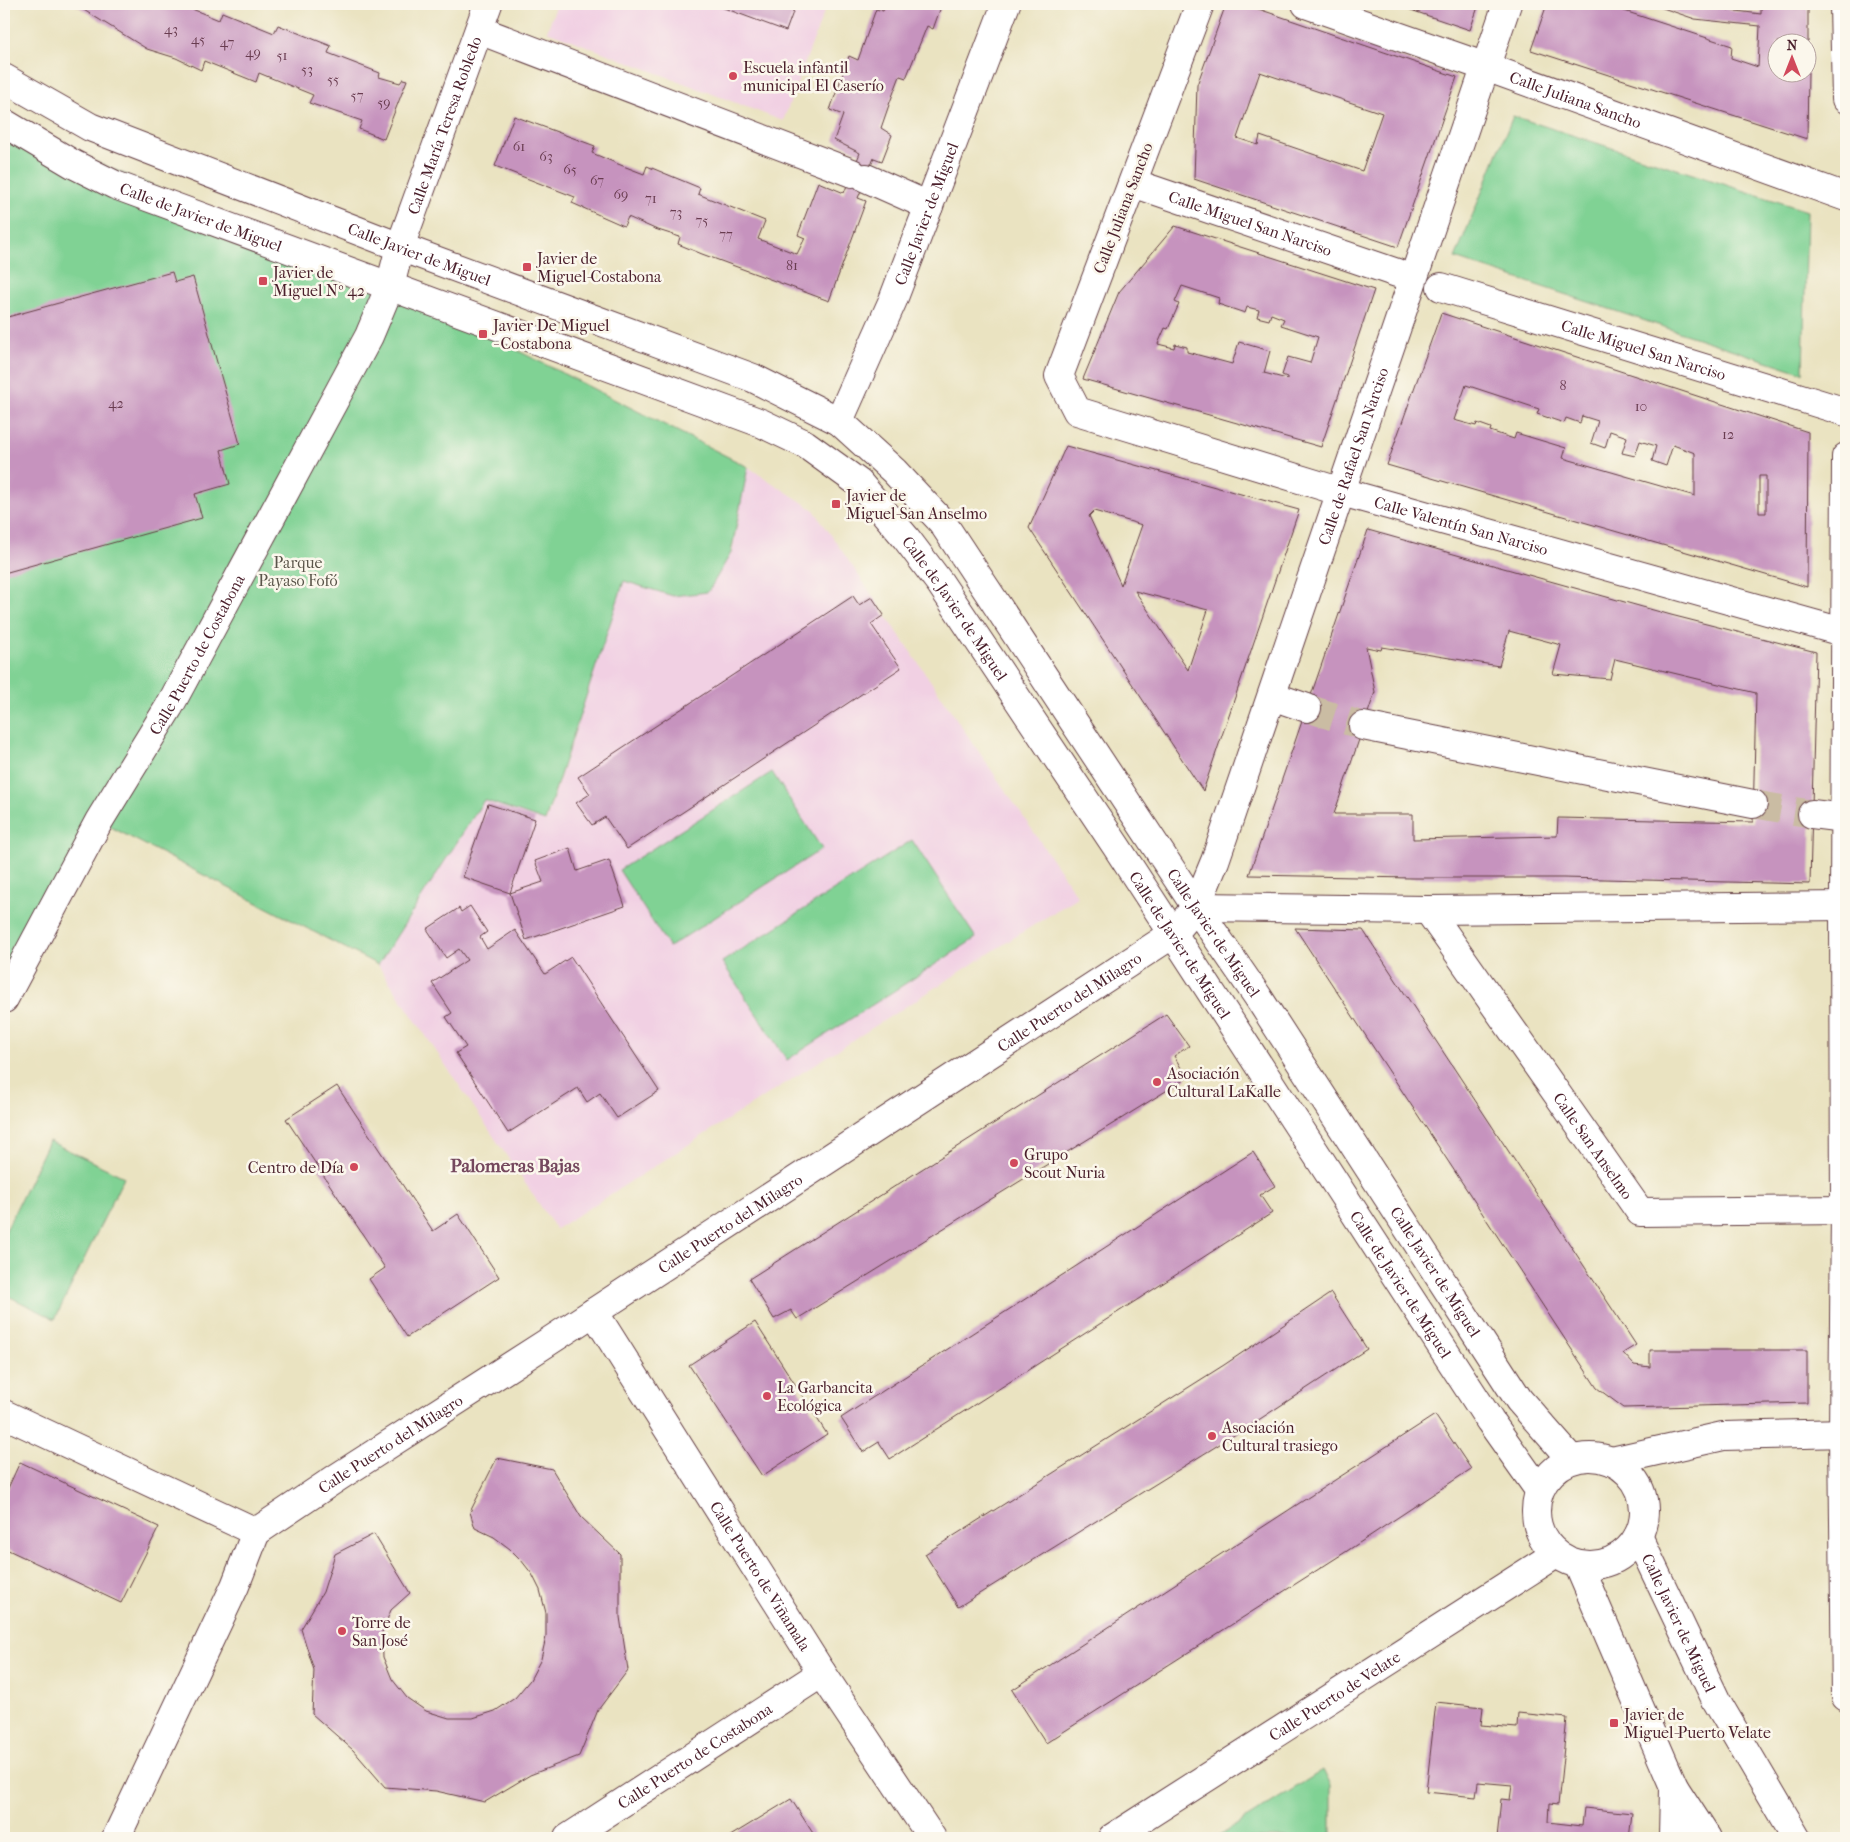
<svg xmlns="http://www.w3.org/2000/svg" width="1850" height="1842" font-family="'IM FELL French Canon',serif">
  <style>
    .built { fill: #f1d0e3 }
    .green { fill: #80d294; stroke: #657860 }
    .building { fill: #c693be; fill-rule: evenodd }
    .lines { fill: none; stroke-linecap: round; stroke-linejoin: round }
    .minor-tunnel { stroke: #cabca3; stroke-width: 28; stroke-dasharray: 28 14; stroke-linecap: butt }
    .minor-casing { stroke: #623c42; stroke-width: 30 }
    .minor { stroke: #fff; stroke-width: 28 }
    .poi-dot { fill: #d1495b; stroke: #fbf7ec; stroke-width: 2 }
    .labels { text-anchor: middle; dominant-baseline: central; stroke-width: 5; stroke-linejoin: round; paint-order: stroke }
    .number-label { font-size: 14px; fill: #693c50 }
    .poi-label { font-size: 16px; fill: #4a1f2b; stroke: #fbf7ec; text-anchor: start }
    .street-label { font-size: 16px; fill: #4a1f2b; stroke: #fbf7ec }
    .park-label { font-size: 16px; fill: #5a554a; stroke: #fbf7ec }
    .quarter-label { font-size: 19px; font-weight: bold; fill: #75485e; stroke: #fbf7ec }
  </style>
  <rect width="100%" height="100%" fill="#fbf7ec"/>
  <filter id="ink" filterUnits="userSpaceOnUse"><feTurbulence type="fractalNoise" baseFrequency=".02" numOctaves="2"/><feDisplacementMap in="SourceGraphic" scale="10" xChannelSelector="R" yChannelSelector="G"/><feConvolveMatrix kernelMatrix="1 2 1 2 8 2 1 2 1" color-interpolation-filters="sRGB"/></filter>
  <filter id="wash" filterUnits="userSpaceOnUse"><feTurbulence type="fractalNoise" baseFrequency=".0096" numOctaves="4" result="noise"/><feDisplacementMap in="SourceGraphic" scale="20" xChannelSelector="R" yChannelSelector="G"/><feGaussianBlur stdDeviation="1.12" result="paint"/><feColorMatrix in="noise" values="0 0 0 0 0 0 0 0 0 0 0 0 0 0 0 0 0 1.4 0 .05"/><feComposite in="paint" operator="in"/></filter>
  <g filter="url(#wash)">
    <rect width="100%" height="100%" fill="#eae3c1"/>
    <!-- built -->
    <path class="built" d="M 557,4 L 827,4 L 783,121 L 547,31 Z
      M 748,467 L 814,510 L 1078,897 L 556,1229 L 378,965 L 484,799 L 546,821 L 624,581 L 673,596 L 732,553 Z"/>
    <!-- green -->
    <path class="green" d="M 1513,116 L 1807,211 L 1803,373 L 1455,258 Z
      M 4,123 L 390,286 L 748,467 L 731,553 L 708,592 L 673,596 L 624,581 L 545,821 L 484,800 L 378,965 L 99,821 L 4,999 Z
      M 772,772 L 822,849 L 669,947 L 619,870 Z
      M 912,840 L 976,938 L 787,1060 L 722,962 Z
      M 49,1141 L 124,1177 L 55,1319 L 4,1294 L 4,1234 Z
      M 1323,1770 L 1331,1786 L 1331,1838 L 1216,1838 Z"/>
    <g id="blocks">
      <!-- building -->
      <path class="building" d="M 74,4 L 180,4 L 219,20 L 222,12 L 274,33 L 278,25 L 331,46 L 328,53 L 380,73 L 379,77 L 400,83 L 403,79 L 407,80 L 384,139 L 359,129 L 362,121 L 309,103 L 313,95 L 259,73 L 256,82 L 204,61 L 201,70 L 176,58 L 147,49 Z
        M 713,4 L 796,4 L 786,31 Z
        M 886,4 L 942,4 L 933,29 L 927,26 L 906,78 L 900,76 L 890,102 L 881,128 L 892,135 L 882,161 L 874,158 L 858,198 L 866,201 L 829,301 L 702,254 L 678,244 L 680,237 L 655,229 L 628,217 L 624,226 L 572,203 L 575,197 L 495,166 L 514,116 L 595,146 L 592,153 L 618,164 L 644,174 L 647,166 L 700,188 L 698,194 L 765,221 L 758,239 L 797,254 L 805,238 L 798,235 L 818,182 L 844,193 L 860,153 L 834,140 L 843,115 L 830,110 L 849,56 L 858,60 L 876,9 L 883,11 Z
        M 1226,4 L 1244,4 L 1457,77 L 1398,247 L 1194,179 L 1197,85 ZM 1260,72 L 1382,113 L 1362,171 L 1260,136 L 1258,145 L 1237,138 Z
        M 1393,4 L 1479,4 L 1470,30 Z
        M 1547,4 L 1606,4 L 1606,5 L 1732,46 L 1731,58 L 1758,67 L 1760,26 L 1695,19 L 1651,4 L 1728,4 L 1728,10 L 1761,14 L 1761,4 L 1808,4 L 1808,42 L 1778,42 L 1778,72 L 1808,72 L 1807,139 L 1531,50 Z
        M 1175,226 L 1374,290 L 1321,447 L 1083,379 L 1119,292 ZM 1182,286 L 1219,298 L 1218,304 L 1245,313 L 1247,307 L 1259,310 L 1257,317 L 1269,320 L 1271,314 L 1284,319 L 1281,325 L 1318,337 L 1310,363 L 1288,357 L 1282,375 L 1287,377 L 1287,379 L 1264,373 L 1270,351 L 1239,342 L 1232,364 L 1187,352 L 1187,347 L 1175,344 L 1174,348 L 1158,344 L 1165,328 L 1168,329 L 1179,304 L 1175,302 Z
        M 172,272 L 175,282 L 193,277 L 240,444 L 221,450 L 230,484 L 195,494 L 202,518 L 4,573 L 4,318 Z
        M 1441,313 L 1808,432 L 1807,587 L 1387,465 ZM 1466,385 L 1539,409 L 1537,414 L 1564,423 L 1566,418 L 1580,423 L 1582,416 L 1598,421 L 1591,443 L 1605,448 L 1610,431 L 1627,437 L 1622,453 L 1635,456 L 1640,441 L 1656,446 L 1652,461 L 1666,466 L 1673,445 L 1695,453 L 1695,496 L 1563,458 L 1566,448 L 1516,433 L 1514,439 L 1490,431 L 1491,428 L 1477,423 L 1476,426 L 1454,420 ZM 1759,476 L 1766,476 L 1766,513 L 1759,513 Z
        M 1066,446 L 1299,510 L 1203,791 L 1029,528 ZM 1094,511 L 1142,525 L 1121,585 L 1089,516 ZM 1135,591 L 1208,610 L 1188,670 Z
        M 1368,530 L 1671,615 L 1816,652 L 1810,884 L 1563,878 L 1412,878 L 1249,875 ZM 1509,631 L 1561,645 L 1553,674 L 1610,679 L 1615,659 L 1756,693 L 1753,822 L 1558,818 L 1557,836 L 1413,839 L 1413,814 L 1334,814 L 1375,692 L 1366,647 L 1381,650 L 1382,647 L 1499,666 Z
        M 853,596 L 859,605 L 872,597 L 884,615 L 871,624 L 901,668 L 627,849 L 605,817 L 592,825 L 576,803 L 590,794 L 578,777 Z
        M 488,804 L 535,819 L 510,893 L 463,877 Z
        M 570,848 L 577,871 L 609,860 L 625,906 L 526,940 L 510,893 L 543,882 L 535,861 Z
        M 470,906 L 487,932 L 480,937 L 487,949 L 515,930 L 545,974 L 571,957 L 659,1091 L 617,1118 L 600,1093 L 587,1102 L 578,1088 L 508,1133 L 456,1053 L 466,1047 L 446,1017 L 452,1013 L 432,983 L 467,960 L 459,949 L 446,958 L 427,929 L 459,908 L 461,912 Z
        M 1295,928 L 1363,930 L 1636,1345 L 1623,1353 L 1634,1365 L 1650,1367 L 1650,1350 L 1807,1350 L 1807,1403 L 1624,1408 L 1597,1388 Z
        M 1166,1014 L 1189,1046 L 1174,1056 L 1187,1078 L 797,1319 L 791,1310 L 774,1319 L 749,1279 Z
        M 337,1086 L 433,1231 L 458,1214 L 499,1277 L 407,1337 L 369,1279 L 385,1268 L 286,1119 Z
        M 1253,1152 L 1275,1186 L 1260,1195 L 1272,1213 L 890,1459 L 879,1442 L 863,1452 L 841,1418 Z
        M 1331,1293 L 1367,1349 L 1260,1419 L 958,1607 L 925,1554 L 1224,1365 Z
        M 755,1322 L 827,1434 L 762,1476 L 689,1365 Z
        M 1435,1415 L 1471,1469 L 1344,1553 L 1046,1743 L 1012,1690 Z
        M 497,1458 L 552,1469 L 581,1517 L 620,1554 L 620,1617 L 628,1670 L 598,1710 L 579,1756 L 530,1775 L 485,1802 L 436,1791 L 385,1787 L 353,1750 L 312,1714 L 314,1670 L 301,1629 L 323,1592 L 335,1554 L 374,1534 L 410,1593 L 391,1610 L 382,1632 L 383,1657 L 392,1679 L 407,1698 L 426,1711 L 449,1718 L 473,1718 L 495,1711 L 515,1698 L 530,1680 L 541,1659 L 546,1637 L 546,1613 L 540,1590 L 532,1574 L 521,1560 L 510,1549 L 494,1537 L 475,1528 L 470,1512 Z
        M 20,1462 L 159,1527 L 121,1603 L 4,1548 L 4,1497 Z
        M 1436,1702 L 1483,1707 L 1481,1725 L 1517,1728 L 1518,1713 L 1567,1718 L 1558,1805 L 1549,1804 L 1548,1822 L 1582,1826 L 1584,1808 L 1632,1813 L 1629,1838 L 1497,1838 L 1501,1799 L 1510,1800 L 1512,1785 L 1478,1782 L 1476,1797 L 1426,1792 Z
        M 791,1799 L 816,1838 L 727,1838 Z"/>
    </g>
  </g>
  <g filter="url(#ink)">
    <use href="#blocks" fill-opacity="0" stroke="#623c42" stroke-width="1"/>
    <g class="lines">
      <!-- minor-tunnel -->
      <path class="minor-tunnel" d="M 1307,708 L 1363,726
        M 1753,804 L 1812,814"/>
      <!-- minor casing -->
      <g class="minor-casing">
        <g id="minor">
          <path id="s1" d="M 1200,4 L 1059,376 L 1077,411 L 1342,492 L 1846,633"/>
          <path id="s2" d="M 1306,4 L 1486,67 L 1846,197"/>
          <path d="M 1844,4 L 1846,99"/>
          <path d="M 479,30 L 852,173"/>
          <path id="s3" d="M 4,78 L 90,127 L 400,247 L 753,378 L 839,421 L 894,471 L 942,522 L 1196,907 L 1258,997 L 1519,1400 L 1571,1459"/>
          <path id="s4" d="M 4,123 L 73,164 L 115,185 L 761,423 L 805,444 L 859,483 L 906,538 L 940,583 L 1116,846 L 1490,1421 L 1539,1490"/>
          <path d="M 866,178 L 929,206"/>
          <path id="s5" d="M 1133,183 L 1397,273"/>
          <path id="s6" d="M 1441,287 L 1846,412"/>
          <path id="s7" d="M 839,421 L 893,300 L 1006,4"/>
          <path d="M 1272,696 L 1307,708"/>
          <path d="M 1363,726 L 1753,804"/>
          <path d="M 1812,814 L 1844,818"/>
          <path d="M 1196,907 L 1428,910 L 1846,906"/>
          <path id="s8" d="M 1428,910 L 1640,1212 L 1845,1210"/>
          <path id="s9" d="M 4,999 L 99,821 L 169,707 L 369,336 L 390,286 L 400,247 L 488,4"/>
          <path id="s10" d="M 594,1312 L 822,1673 L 932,1838"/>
          <path id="s11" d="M 4,1414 L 256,1532 L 338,1477 L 548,1342 L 1173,934 L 1196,907 L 1215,861 L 1507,4"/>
          <circle cx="1590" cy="1511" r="54"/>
          <path d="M 1612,1461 L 1723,1436 L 1846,1433"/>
          <path id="s12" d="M 1638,1536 L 1716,1700 L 1797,1838"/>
          <path d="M 1578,1564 L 1674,1787 L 1707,1838"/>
          <path d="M 1846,1697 L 1843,1433 L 1845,1210 L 1844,906 L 1846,457"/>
          <path d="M 116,1838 L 235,1586 L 256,1532"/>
          <path id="s13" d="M 568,1838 L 822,1673"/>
          <path id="s14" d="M 1112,1838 L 1556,1554"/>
          <path d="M 1673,1838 L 1674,1787"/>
        </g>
      </g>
      <!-- minor -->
      <use href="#minor" class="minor"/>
    </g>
  </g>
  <!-- markers -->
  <g class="poi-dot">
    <circle cx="733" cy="76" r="5"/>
    <rect x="522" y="262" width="10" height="10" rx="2.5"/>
    <rect x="258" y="276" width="10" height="10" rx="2.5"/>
    <rect x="478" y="329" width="10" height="10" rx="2.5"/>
    <rect x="831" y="499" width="10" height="10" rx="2.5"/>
    <circle cx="1157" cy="1082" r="5"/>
    <circle cx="1014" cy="1163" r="5"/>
    <circle cx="354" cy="1167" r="5"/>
    <circle cx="767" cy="1396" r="5"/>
    <circle cx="1212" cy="1436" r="5"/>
    <circle cx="342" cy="1631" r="5"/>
    <rect x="1609" y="1718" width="10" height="10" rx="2.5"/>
  </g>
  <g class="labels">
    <!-- number labels -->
    <g class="number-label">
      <text x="171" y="29">43</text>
      <text x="198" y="39">45</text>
      <text x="227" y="42">47</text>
      <text x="253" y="52">49</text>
      <text x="282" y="55">51</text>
      <text x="307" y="69">53</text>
      <text x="333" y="79">55</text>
      <text x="357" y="95">57</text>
      <text x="384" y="102">59</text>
      <text x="519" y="146">61</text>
      <text x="546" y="156">63</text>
      <text x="570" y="169">65</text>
      <text x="597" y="180">67</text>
      <text x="621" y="194">69</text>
      <text x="651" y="198">71</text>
      <text x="676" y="212">73</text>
      <text x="702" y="220">75</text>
      <text x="726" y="234">77</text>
      <text x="792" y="265">81</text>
      <text x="1563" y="385">8</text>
      <text x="116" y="403">42</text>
      <text x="1641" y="406">10</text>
      <text x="1728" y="434">12</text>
    </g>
    <!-- poi labels -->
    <g class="poi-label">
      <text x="743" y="67">Escuela infantil<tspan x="743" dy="18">municipal El Caserío</tspan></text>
      <text x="537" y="258">Javier de<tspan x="537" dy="18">Miguel-Costabona</tspan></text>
      <text x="273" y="272">Javier de<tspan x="273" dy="18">Miguel Nº 42</tspan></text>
      <text x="493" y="325">Javier De Miguel<tspan x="493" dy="18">- Costabona</tspan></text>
      <text x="846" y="495">Javier de<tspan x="846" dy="18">Miguel-San Anselmo</tspan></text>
      <text x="1167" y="1073">Asociación<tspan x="1167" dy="18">Cultural LaKalle</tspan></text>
      <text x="1024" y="1154">Grupo<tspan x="1024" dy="18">Scout Nuria</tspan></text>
      <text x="344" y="1167" text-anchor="end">Centro de Día</text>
      <text x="777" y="1387">La Garbancita<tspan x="777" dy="18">Ecológica</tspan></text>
      <text x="1222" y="1427">Asociación<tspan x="1222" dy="18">Cultural trasiego</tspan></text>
      <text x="352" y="1622">Torre de<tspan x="352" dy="18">San José</tspan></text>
      <text x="1624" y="1714">Javier de<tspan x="1624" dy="18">Miguel-Puerto Velate</tspan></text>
    </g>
    <!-- street labels -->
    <g class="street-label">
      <text stroke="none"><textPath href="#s2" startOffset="286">Calle Juliana Sancho</textPath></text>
      <text stroke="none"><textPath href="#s9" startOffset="981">Calle María Teresa Robledo</textPath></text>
      <text transform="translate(1123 208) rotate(-69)">Calle Juliana Sancho</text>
      <text stroke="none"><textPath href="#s7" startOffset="225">Calle Javier de Miguel</textPath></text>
      <text stroke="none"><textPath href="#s4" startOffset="219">Calle de Javier de Miguel</textPath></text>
      <text stroke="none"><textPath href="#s5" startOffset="124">Calle Miguel San Narciso</textPath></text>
      <text stroke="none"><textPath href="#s3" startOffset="452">Calle Javier de Miguel</textPath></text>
      <text stroke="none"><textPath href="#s6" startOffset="212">Calle Miguel San Narciso</textPath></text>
      <text stroke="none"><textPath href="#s11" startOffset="1886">Calle de Rafael San Narciso</textPath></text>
      <text stroke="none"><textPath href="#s1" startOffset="838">Calle Valentín San Narciso</textPath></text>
      <text stroke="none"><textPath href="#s4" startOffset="1089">Calle de Javier de Miguel</textPath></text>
      <text stroke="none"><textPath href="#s9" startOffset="395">Calle Puerto de Costabona</textPath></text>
      <text stroke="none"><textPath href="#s3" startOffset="1541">Calle Javier de Miguel</textPath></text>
      <text stroke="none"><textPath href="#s4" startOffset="1494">Calle de Javier de Miguel</textPath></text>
      <text stroke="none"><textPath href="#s11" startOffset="1249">Calle Puerto del Milagro</textPath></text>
      <text stroke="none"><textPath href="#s8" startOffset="288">Calle San Anselmo</textPath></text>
      <text stroke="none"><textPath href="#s11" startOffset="844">Calle Puerto del Milagro</textPath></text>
      <text stroke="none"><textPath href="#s3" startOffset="1946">Calle Javier de Miguel</textPath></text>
      <text stroke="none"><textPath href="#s4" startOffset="1899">Calle de Javier de Miguel</textPath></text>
      <text stroke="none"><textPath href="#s11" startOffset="439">Calle Puerto del Milagro</textPath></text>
      <text stroke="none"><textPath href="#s10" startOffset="312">Calle Puerto de Viñamala</textPath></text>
      <text stroke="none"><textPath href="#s12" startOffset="96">Calle Javier de Miguel</textPath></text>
      <text stroke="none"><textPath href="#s14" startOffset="264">Calle Puerto de Velate</textPath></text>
      <text stroke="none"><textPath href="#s13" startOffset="151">Calle Puerto de Costabona</textPath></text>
    </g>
    <!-- park labels -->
    <g class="park-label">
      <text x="298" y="562">Parque<tspan x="298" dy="18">Payaso Fofó</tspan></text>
    </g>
    <!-- quarter labels -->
    <g class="quarter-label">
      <text x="515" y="1166">Palomeras Bajas</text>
    </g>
  </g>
  <!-- margin -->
  <rect width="1850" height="1842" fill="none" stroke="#fbf7ec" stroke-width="20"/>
  <!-- north arrow -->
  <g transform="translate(1792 58)"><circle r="24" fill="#fbf7ec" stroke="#b4a19f"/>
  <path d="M0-4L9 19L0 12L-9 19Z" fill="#d1495b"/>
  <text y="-8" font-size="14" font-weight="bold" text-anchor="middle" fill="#4a1f2b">N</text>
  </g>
</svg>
